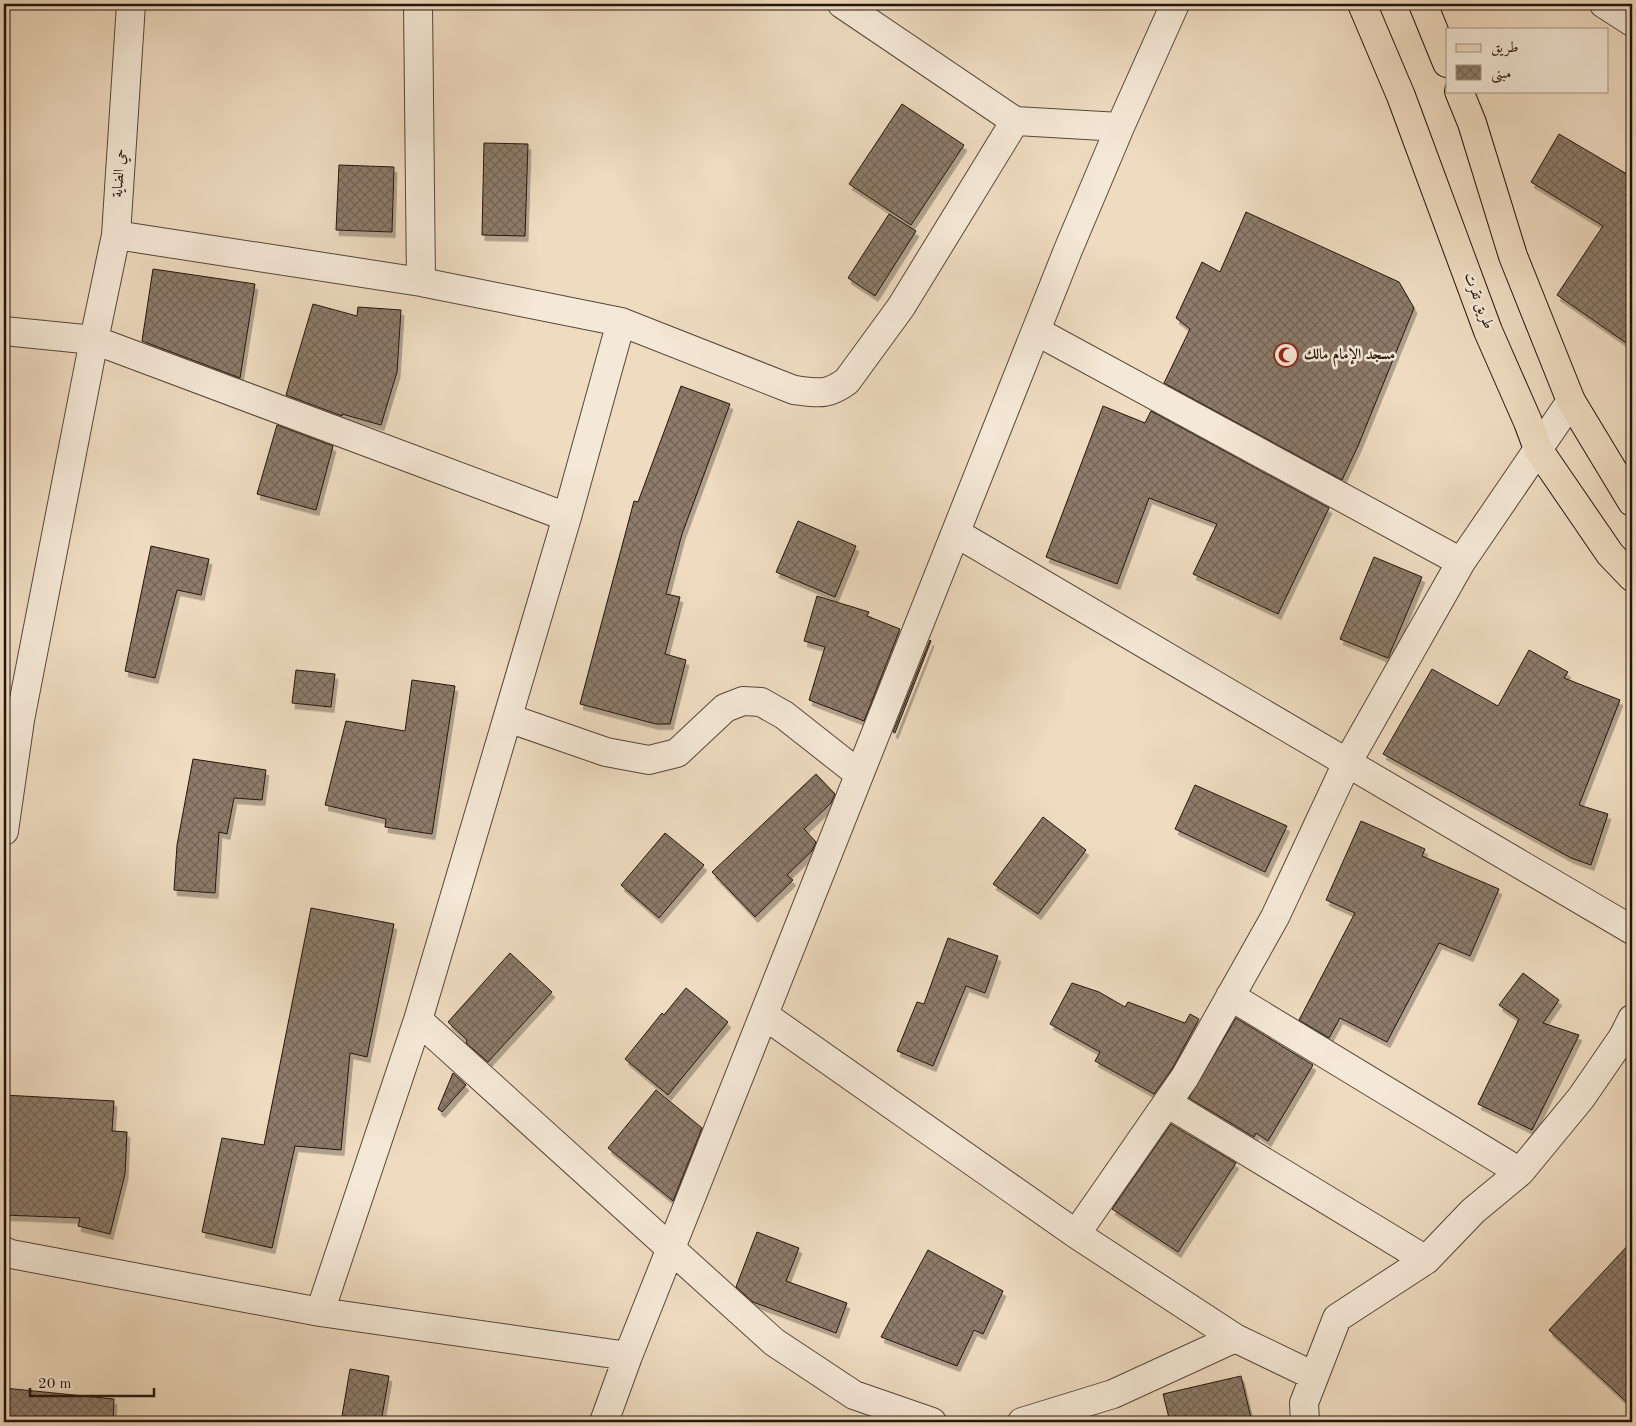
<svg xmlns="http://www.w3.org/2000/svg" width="1636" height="1426" font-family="'Old Standard TT',Amiri,serif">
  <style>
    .building { fill: url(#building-cross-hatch); stroke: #24150c; filter: url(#shadow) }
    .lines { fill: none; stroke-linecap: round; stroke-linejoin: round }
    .minor-casing { stroke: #564639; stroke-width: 30 }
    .major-casing { stroke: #24150c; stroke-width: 30 }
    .minor { stroke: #f4e8d6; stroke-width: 28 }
    .major { stroke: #eedbc0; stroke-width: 28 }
    .labels { text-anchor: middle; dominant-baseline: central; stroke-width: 5; stroke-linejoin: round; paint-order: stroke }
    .street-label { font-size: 15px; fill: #24150c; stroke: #f4e8d6 }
    .poi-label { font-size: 15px; font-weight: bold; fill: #24150c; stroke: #f4e8d6; text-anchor: start }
  </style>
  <defs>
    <pattern id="building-cross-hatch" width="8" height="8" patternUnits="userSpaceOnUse" patternTransform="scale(1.25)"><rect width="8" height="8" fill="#8d7c6a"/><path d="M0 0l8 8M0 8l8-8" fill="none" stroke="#736456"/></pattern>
    <filter id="shadow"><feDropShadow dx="3" dy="5.5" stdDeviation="0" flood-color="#0004"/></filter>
  </defs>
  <rect width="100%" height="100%" fill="#eedbc0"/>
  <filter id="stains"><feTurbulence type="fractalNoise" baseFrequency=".004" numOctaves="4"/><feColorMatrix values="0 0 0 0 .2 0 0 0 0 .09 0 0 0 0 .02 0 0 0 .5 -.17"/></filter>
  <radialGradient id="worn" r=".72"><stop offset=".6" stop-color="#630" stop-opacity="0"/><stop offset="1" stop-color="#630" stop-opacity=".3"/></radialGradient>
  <!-- building -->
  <path class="building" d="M 902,104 L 964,145 L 911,225 L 849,184 Z
    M 1559,134 L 1632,177 L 1632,347 L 1557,295 L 1603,226 L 1531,182 Z
    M 484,143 L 528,144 L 525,236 L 482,235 Z
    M 339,165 L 394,167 L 392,232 L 336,230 Z
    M 1246,212 L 1399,282 L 1414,308 L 1358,446 L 1342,480 L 1164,383 L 1190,329 L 1176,318 L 1202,262 L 1220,272 Z
    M 889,214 L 916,231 L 875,296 L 848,278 Z
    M 153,269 L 255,284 L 240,378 L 142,341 Z
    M 313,304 L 357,316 L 358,307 L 401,310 L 397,372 L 381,425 L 342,414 L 342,416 L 286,395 Z
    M 681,386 L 730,404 L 682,534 L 666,594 L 680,597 L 665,654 L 686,660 L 670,724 L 656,724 L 580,704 L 634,501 L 638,502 Z
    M 1103,406 L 1145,423 L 1151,411 L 1329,508 L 1278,614 L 1193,574 L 1217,524 L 1149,498 L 1117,584 L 1046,557 Z
    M 277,425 L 333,446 L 316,510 L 257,494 Z
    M 798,521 L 856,546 L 835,597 L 776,572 Z
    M 151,546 L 209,559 L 201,595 L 177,590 L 155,678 L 125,671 Z
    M 1374,557 L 1422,577 L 1388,658 L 1340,639 Z
    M 817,596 L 869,612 L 867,616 L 900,629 L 864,721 L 809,700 L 825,647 L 804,641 Z
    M 930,640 L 931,641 L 895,733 L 893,732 Z
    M 1529,650 L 1568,672 L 1564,678 L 1620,700 L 1579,805 L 1608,814 L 1591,865 L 1571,858 L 1383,754 L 1432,669 L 1498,706 Z
    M 296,670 L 335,674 L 331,707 L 292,703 Z
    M 412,680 L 455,686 L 432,834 L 385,827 L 386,819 L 325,805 L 346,721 L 405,731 Z
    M 193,759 L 266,770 L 262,800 L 234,798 L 227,834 L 219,832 L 215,893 L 174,890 L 177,845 Z
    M 816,774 L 835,794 L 831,803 L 804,829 L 816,842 L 812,851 L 787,875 L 793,880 L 755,917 L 712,872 Z
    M 1195,785 L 1287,826 L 1265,872 L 1175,829 Z
    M 1043,817 L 1086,850 L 1038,914 L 993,884 Z
    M 1361,821 L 1425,849 L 1422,856 L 1499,889 L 1470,956 L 1439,943 L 1387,1042 L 1340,1018 L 1329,1038 L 1299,1020 L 1355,913 L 1326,900 Z
    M 665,833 L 704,865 L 659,918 L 621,885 Z
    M 311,908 L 394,924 L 367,1057 L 350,1053 L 341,1150 L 295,1146 L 272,1248 L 202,1232 L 222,1138 L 264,1145 Z
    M 948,938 L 998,956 L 985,993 L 966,986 L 933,1066 L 897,1051 L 917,1002 L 924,1004 Z
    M 510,953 L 552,992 L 488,1062 L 466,1043 L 467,1040 L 448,1022 Z
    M 1523,973 L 1559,1000 L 1543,1023 L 1579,1035 L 1532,1130 L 1478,1104 L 1519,1019 L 1499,1005 Z
    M 1072,983 L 1099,992 L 1125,1007 L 1128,1002 L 1185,1023 L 1190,1014 L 1199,1019 L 1172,1069 L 1154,1094 L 1095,1061 L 1100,1052 L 1050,1024 Z
    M 686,988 L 728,1022 L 668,1095 L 625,1059 L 662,1013 L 664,1015 Z
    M 1236,1018 L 1313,1065 L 1268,1141 L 1256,1133 L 1254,1137 L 1189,1098 Z
    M 453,1073 L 466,1085 L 442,1112 L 438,1109 Z
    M 656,1090 L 702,1128 L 673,1201 L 608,1148 Z
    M 4,1095 L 114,1101 L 112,1131 L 127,1132 L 125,1174 L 110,1234 L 78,1226 L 80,1218 L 4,1215 Z
    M 1171,1124 L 1236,1163 L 1178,1252 L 1112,1209 Z
    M 757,1232 L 799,1248 L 786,1281 L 847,1303 L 836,1333 L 753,1302 L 736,1287 Z
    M 1632,1241 L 1632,1407 L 1549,1330 Z
    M 928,1250 L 1003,1291 L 983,1334 L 974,1330 L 957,1366 L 881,1337 Z
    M 350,1369 L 389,1376 L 381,1422 L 341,1422 Z
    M 1241,1376 L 1252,1422 L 1170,1422 L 1163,1394 Z
    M 4,1388 L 114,1399 L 113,1422 L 4,1422 Z"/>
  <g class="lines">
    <!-- minor casing -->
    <g class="minor-casing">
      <path id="minor" d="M 418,4 L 421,282
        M 842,4 L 1015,121 L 1120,127
        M 1604,4 L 1632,22
        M 116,235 L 421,282 L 621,322
        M 4,331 L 94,340 L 567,517
        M 1036,331 L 1461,562
        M 956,533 L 1632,930
        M 508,718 L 606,752 L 649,760 L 677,753 L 725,708 L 743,701 L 761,702 L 784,715 L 859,774
        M 4,831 L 20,720 L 94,340 L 116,235 L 131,4
        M 1230,996 L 1520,1172
        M 764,1015 L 1076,1234 L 1235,1338 L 1314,1376
        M 418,1020 L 774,1342 L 854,1395 L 932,1422
        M 1167,1103 L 1426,1260
        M 1076,1234 L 1185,1077 L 1275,917 L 1347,763 L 1461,562 L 1571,401
        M 4,1251 L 11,1254 L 320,1312 L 628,1356
        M 320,1312 L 418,1020 L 567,517 L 621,322 L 794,390 C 818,393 827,396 847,381 L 901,307 L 1015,121
        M 604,1422 L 628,1356 L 1068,250 L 1120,127 L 1175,4
        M 1022,1422 L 1113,1394 L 1235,1338
        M 1305,1422 L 1304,1403 L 1337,1318 L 1426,1260 L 1473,1211 L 1520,1172 L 1581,1098 L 1623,1037 L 1632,1019"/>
    </g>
    <!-- major casing -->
    <g class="major-casing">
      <path id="major" d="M 1362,4 L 1401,96 L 1488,331 L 1528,422 L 1538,449 L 1610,554 L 1632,577
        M 1423,4 L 1447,63
        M 1459,91 L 1472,123 L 1513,256 L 1571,401 L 1632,502"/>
    </g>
    <!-- minor -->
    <use href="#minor" class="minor"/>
    <!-- major -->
    <use href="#major" class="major"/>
  </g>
  <!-- icons -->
  <defs>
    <g id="mosque-ring" transform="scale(1.25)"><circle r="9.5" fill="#f4e8d6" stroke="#8f2418" stroke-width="1.5"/><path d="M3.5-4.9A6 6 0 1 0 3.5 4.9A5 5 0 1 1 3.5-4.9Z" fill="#8f2418"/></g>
  </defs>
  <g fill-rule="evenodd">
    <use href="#mosque-ring" x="1286" y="355"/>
  </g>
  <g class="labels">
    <!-- street labels -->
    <g class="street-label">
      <text transform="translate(120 173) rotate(-86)">حي الضاية</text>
      <text transform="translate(1478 301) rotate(69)">طريق تقرت</text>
    </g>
    <!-- poi labels -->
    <g class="poi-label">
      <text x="1304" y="355">مسجد الإمام مالك</text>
    </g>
  </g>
  <!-- margin -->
  <rect width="1636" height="1426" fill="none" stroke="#eedbc0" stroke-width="20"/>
  <rect x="5" y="5" width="1626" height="1416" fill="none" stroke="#24150c" stroke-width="2.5"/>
  <rect x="10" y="10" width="1616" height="1406" fill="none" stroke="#24150c"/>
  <!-- legend -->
  <rect x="1446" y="28" width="162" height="65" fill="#f4e8d6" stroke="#a19485"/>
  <rect x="1456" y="44" width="25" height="8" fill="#eedbc0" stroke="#a19485"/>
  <text x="1491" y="52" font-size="15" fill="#24150c">طريق</text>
  <rect x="1456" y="65" width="25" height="15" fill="url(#building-cross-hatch)" stroke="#a19485"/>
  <text x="1491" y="78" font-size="15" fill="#24150c">مبنى</text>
  <!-- scale -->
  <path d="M30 1388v8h124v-8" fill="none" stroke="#24150c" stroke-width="2.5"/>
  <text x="38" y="1388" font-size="15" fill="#24150c" stroke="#f4e8d6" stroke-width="4" paint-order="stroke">20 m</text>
  <rect width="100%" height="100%" filter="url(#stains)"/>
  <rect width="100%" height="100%" fill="url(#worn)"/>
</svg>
